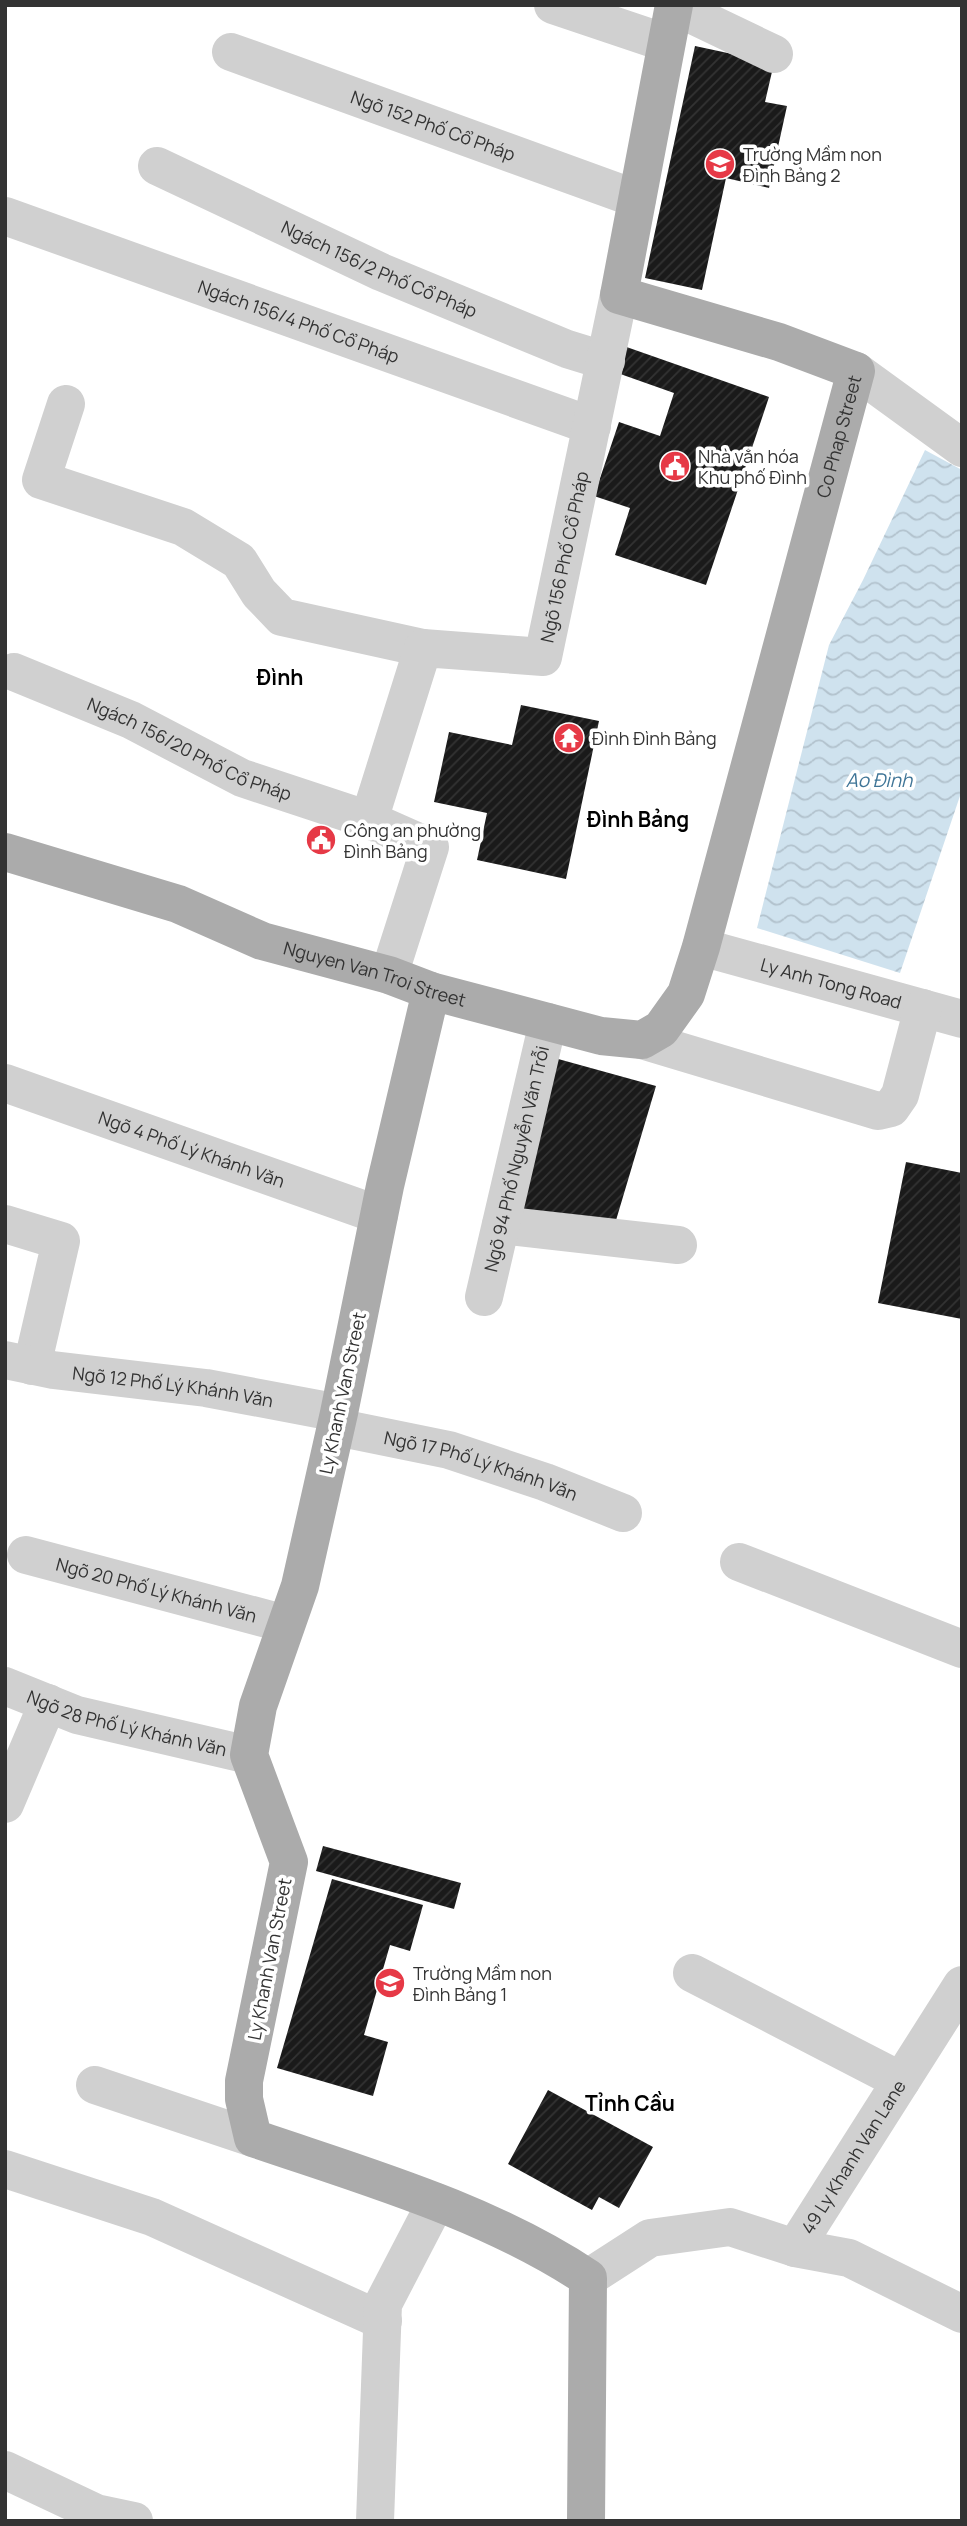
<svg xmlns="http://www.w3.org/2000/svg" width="967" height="2526" font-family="Manrope,sans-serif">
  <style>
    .water { fill: url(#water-waves) }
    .building { fill: url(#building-hatch) }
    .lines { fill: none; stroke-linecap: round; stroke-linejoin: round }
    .minor { stroke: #d0d0d0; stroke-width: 38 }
    .major { stroke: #ababab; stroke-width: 38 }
    .labels { text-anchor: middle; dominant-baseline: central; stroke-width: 7; stroke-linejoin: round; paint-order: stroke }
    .street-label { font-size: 18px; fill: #333; stroke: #fff }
    .poi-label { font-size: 18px; fill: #333; stroke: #fff; text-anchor: start }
    .water-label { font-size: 19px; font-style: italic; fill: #3f7597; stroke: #fff }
    .quarter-label { font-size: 21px; font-weight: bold; fill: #000; stroke: #fff }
  </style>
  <defs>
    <pattern id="water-waves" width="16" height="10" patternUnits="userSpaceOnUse" patternTransform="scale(1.75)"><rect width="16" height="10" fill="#cfe2ee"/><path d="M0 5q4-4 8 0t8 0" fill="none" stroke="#b2c2cd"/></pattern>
    <pattern id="building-hatch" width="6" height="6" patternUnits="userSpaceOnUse" patternTransform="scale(1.75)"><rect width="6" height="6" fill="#1a1a1a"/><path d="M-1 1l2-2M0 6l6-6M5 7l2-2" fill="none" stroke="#333"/></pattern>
  </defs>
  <rect width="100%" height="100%" fill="#fff"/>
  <!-- water -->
  <path class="water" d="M 925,450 L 962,470 L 962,790 L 900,973 L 757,928 L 829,645 L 863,580 Z"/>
  <!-- building -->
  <path class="building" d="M 695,46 L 774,63 L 765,102 L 787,106 L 769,188 L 726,178 L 702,290 L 645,278 Z
    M 618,344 L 769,397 L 706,585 L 615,555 L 630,508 L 594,496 L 619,422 L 660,436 L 674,393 L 609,370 Z
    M 521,705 L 599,721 L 566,879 L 477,860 L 487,813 L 434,802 L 449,732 L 512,745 Z
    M 551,1057 L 656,1086 L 614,1227 L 516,1209 Z
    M 906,1162 L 962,1173 L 962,1319 L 878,1303 Z
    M 323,1846 L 461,1883 L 454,1909 L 316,1871 Z
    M 332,1879 L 423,1905 L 410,1951 L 390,1945 L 364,2035 L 388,2042 L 373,2096 L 277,2068 Z
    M 548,2090 L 653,2147 L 619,2208 L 599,2197 L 592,2210 L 508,2164 Z"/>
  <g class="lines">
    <!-- minor -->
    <g class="minor">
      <path d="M 553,5 L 666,43"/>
      <path d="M 674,6 L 774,54"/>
      <path id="s1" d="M 231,52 L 637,199"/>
      <path id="s2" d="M 157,166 L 381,272 L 567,349 L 606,361"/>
      <path id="s3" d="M 5,216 L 592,426"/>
      <path d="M 856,371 L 962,448"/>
      <path d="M 66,404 L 41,480 L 183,527 L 239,561 L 259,593 L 282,617 L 423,648"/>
      <path id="s4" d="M 14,672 L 131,720 L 242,778 L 369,820"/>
      <path id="s5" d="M 701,947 L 962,1019"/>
      <path id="s6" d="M 389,975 L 430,847 L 369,820 L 423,648 L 543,657 L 619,295"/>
      <path d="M 642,1040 L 878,1111 L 891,1108 L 900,1095 L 923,1008"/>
      <path id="s7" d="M 5,1083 L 379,1215"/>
      <path d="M 5,1224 L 61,1241 L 32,1366"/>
      <path d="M 501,1225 L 678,1245"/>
      <path id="s8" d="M 484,1297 L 548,1022"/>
      <path id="s9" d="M 5,1360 L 53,1370 L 206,1388 L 339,1413"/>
      <path id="s10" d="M 336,1427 L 449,1450 L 545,1482 L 623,1513"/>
      <path id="s11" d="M 26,1555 L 286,1624"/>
      <path d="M 739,1562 L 962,1649"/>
      <path id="s12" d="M 5,1686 L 77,1715 L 249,1755"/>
      <path d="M 5,1804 L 48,1703"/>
      <path d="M 692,1973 L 901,2081"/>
      <path d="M 95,2085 L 253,2138"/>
      <path d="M 5,2169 L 152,2217 L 383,2321"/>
      <path d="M 795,2248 L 849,2258 L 962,2314"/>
      <path id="s13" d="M 588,2278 L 650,2238 L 730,2227 L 795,2248 L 962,1985"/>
      <path d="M 5,2470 L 96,2513 L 134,2521"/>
      <path d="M 375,2521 L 383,2304 L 436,2202"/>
    </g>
    <!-- major -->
    <g class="major">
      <path id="s14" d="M 5,852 L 178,904 L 262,941 L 389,975 L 431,991 L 601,1036 L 642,1040 L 661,1029 L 686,994 L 701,947 L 856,371 L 779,342 L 619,295 L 674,5"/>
      <path d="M 431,991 L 385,1186 L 339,1413 L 300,1586 L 258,1706 L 249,1755 L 289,1862 L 244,2081 L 244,2099 L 253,2138 C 367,2177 487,2211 588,2278 L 586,2521"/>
    </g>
  </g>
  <!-- icons -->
  <defs>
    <g id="school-disc" transform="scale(1.575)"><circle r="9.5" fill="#e63946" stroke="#fff"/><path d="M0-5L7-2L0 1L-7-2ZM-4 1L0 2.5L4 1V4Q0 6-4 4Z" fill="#fff"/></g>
    <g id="civic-disc" transform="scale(1.575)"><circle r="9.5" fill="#e63946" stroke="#fff"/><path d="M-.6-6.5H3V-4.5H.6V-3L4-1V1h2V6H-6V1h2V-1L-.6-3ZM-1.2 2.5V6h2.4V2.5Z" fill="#fff"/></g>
    <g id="temple-disc" transform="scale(1.575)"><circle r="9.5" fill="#e63946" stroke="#fff"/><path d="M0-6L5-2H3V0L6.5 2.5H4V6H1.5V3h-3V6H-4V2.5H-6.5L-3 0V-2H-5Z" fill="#fff"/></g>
  </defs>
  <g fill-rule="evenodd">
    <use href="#school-disc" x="720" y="164"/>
    <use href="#civic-disc" x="675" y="466"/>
    <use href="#temple-disc" x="569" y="738"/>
    <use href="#civic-disc" x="321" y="840"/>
    <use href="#school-disc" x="390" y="1983"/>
  </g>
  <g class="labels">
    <!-- street labels -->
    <g class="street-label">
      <text stroke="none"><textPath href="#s1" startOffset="215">Ngõ 152 Phố Cổ Pháp</textPath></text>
      <text stroke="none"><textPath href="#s2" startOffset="245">Ngách 156/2 Phố Cổ Pháp</textPath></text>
      <text stroke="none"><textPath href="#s3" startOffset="312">Ngách 156/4 Phố Cổ Pháp</textPath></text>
      <text stroke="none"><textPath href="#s14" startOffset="1309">Co Phap Street</textPath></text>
      <text stroke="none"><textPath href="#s6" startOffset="604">Ngõ 156 Phố Cổ Pháp</textPath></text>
      <text stroke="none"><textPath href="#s4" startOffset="192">Ngách 156/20 Phố Cổ Pháp</textPath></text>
      <text stroke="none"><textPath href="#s14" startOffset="390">Nguyen Van Troi Street</textPath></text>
      <text stroke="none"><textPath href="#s5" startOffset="135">Ly Anh Tong Road</textPath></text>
      <text stroke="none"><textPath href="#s7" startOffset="198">Ngõ 4 Phố Lý Khánh Văn</textPath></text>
      <text stroke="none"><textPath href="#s8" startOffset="142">Ngõ 94 Phố Nguyễn Văn Trỗi</textPath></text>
      <text stroke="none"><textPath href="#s9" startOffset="170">Ngõ 12 Phố Lý Khánh Văn</textPath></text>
      <text transform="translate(342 1393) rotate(-78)">Ly Khanh Van Street</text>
      <text stroke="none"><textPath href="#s10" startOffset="150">Ngõ 17 Phố Lý Khánh Văn</textPath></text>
      <text stroke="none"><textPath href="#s11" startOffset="135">Ngõ 20 Phố Lý Khánh Văn</textPath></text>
      <text stroke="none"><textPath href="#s12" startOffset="128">Ngõ 28 Phố Lý Khánh Văn</textPath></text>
      <text transform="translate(269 1959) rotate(-79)">Ly Khanh Van Street</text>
      <text stroke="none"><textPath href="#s13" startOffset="331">49 Ly Khanh Van Lane</textPath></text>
    </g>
    <!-- poi labels -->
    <g class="poi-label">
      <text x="743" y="154">Trường Mầm non<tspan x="743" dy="21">Đình Bảng 2</tspan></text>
      <text x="698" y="456">Nhà văn hóa<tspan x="698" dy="21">Khu phố Đình</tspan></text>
      <text x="592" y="738">Đình Đình Bảng</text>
      <text x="344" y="830">Công an phường<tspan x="344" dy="21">Đình Bảng</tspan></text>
      <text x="413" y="1973">Trường Mầm non<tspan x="413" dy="21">Đình Bảng 1</tspan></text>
    </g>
    <!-- water labels -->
    <g class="water-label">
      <text x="879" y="780">Ao Đình</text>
    </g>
    <!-- quarter labels -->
    <g class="quarter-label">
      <text x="280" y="677">Đình</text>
      <text x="638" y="819">Đình Bảng</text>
      <text x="630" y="2103">Tỉnh Cầu</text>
    </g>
  </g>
  <!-- border -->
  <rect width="967" height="2526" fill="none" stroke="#333333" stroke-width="14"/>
</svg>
